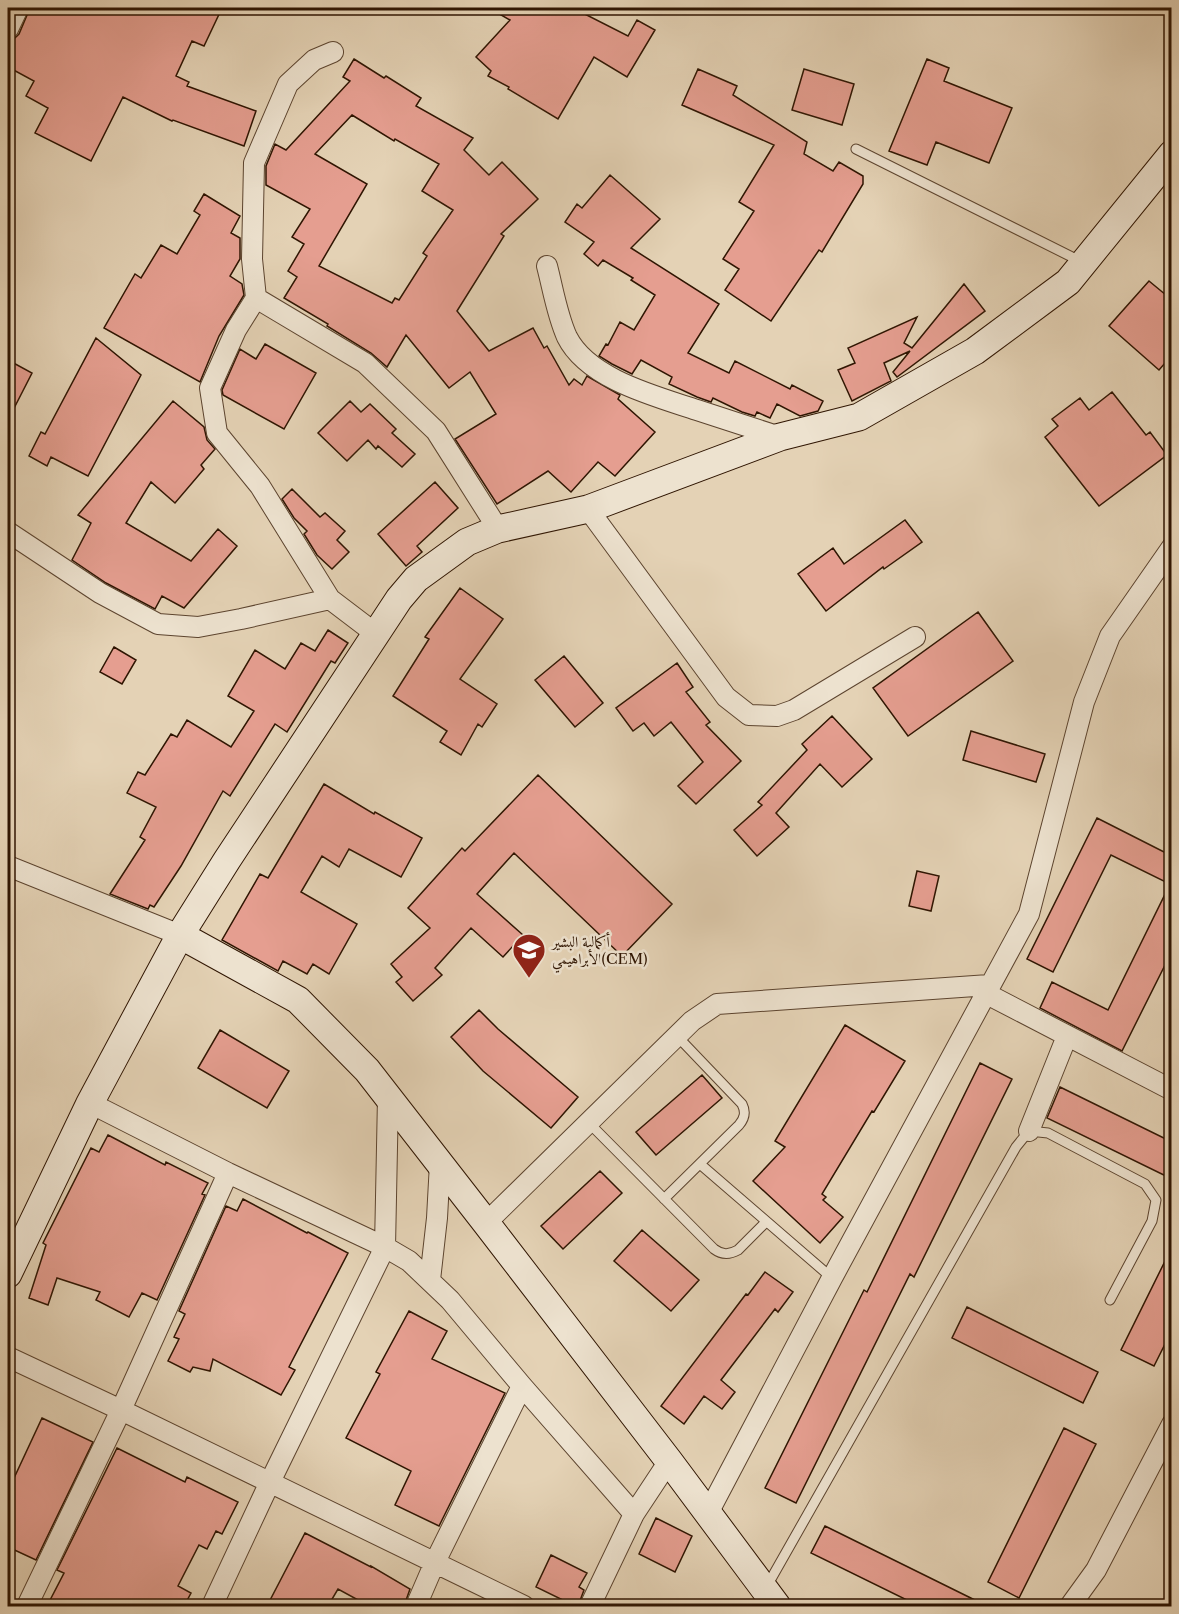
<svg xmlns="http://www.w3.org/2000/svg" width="1179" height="1614" font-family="'Libre Caslon Text',Amiri,serif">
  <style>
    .building { fill: #e59e90; stroke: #2f1502; stroke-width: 1.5; fill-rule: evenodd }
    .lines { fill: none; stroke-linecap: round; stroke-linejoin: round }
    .lane-casing { stroke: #5c442f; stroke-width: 11 }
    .street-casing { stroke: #5c442f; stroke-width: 22 }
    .secondary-casing { stroke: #2f1502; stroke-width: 29 }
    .lane { stroke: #ede2cf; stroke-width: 9 }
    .street { stroke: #ede2cf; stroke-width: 20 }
    .secondary { stroke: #ede2cf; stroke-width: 27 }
    .labels { text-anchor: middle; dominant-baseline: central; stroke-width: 5; stroke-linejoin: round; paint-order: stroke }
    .poi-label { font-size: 15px; fill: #2f1502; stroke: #ede2cf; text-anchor: start }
  </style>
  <rect width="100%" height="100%" fill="#e4d2b5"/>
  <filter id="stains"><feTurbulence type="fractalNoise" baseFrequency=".00333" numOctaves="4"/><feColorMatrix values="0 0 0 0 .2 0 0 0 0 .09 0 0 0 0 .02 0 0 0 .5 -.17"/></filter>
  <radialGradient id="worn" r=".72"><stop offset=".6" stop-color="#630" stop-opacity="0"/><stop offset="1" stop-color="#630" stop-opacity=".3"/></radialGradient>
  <!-- building -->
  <path class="building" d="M 30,8 L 222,8 L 204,46 L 192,41 L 176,76 L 189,82 L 187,86 L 256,111 L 244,146 L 173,120 L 172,121 L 123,97 L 91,161 L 35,133 L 48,108 L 26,96 L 34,81 L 8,67 L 8,46 L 11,40 L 15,38 L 19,34 Z
    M 489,8 L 573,8 L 628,36 L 637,20 L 655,30 L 627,77 L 594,57 L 558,119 L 508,89 L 509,87 L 488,76 L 491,71 L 476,57 L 510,20 Z
    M 354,59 L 384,78 L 386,76 L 421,98 L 416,106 L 473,138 L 464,150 L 489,175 L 502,162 L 538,199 L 501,234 L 504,236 L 457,311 L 489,351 L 533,328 L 544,348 L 547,346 L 569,385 L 574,379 L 582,385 L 587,376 L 620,395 L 618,399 L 655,432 L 615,476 L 598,462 L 571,492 L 548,471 L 497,504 L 455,439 L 496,414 L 470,372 L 449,388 L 406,335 L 387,367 L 371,353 L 327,326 L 328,324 L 284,298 L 297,277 L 288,271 L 304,244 L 292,237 L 310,209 L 266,185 L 266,166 L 275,144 L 286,150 L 350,81 L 343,77 ZM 352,115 L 394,141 L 395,139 L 439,164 L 422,191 L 453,210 L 423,253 L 427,256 L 399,300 L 395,298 L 392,303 L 319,266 L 367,184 L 315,154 Z
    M 927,59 L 949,68 L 944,81 L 1012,108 L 989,163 L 936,142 L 927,165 L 889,151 Z
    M 698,69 L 737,86 L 733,95 L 807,142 L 804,154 L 833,171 L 839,162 L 863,176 L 863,184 L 822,252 L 819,250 L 771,321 L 725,290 L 739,269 L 723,259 L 754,211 L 739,202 L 774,145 L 682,105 Z
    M 804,69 L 854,84 L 842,125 L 792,110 Z
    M 610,175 L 660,219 L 631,248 L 719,304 L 688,353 L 729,373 L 735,361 L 790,389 L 792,385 L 823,401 L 818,411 L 800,416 L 777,404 L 770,418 L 757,412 L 755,416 L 742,412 L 713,398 L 711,402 L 697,397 L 669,384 L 672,377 L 641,360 L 632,374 L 612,364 L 599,356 L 606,344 L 608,345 L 620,322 L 634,330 L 655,295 L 631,280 L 633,278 L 603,260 L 598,266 L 584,254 L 594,242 L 565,222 L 577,204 L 582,208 Z
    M 204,194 L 240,216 L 231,233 L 240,238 L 240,259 L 230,276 L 242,284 L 244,295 L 219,336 L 200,382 L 104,328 L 135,274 L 141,278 L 161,245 L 177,254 L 200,215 L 194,211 Z
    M 1149,281 L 1172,300 L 1172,355 L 1159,370 L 1109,326 Z
    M 964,284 L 985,311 L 897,377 L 893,372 L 910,351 L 884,363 L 891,381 L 852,401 L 838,370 L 855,363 L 848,348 L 917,317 L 904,343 L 912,348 Z
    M 96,338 L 141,375 L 88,476 L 51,457 L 47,466 L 29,456 L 41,432 L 45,434 Z
    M 265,344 L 316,373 L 284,429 L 223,395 L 222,390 L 240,349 L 256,359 Z
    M 8,360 L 32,373 L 8,420 Z
    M 1112,392 L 1146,435 L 1150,432 L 1167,455 L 1099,506 L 1045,437 L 1058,426 L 1052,419 L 1080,398 L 1089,410 Z
    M 173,401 L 204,427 L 207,440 L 215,449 L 201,465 L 204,469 L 175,503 L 151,482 L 126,523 L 191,561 L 218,529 L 237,546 L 184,608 L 162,596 L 155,609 L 106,583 L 72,560 L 91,523 L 78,515 Z
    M 350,401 L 361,412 L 370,404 L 396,429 L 392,433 L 415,454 L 402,467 L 378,446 L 376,449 L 368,440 L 347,461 L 318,433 Z
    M 435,482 L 458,508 L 417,546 L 422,552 L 406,566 L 378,534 Z
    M 292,489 L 320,517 L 325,513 L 345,531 L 337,540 L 349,552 L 332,569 L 317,555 L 304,534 L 307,531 L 294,518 L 282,499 Z
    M 905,520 L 922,542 L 884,569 L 883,567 L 826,611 L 798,574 L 833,548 L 844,564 Z
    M 460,588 L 503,619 L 460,679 L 497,704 L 482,727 L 478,724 L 461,755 L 440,742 L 447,731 L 393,696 L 429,639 L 425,637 Z
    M 978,612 L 1013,661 L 908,736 L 873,688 Z
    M 328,630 L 348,643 L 335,663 L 331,661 L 287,732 L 275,724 L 230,796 L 223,791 L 181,866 L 154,907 L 150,905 L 148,909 L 110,894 L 145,840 L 140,837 L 156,807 L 127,793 L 138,772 L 145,775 L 171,734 L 177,737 L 187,720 L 231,747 L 254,711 L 228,696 L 255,650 L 285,669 L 301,643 L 315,651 Z
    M 114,647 L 136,660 L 122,684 L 100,672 Z
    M 564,656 L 603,703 L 575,727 L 535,680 Z
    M 677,663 L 693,687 L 686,692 L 710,722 L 706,725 L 741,761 L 696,804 L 678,786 L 703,762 L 671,722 L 654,736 L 644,723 L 633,731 L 616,708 Z
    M 832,716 L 872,759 L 842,787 L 820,764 L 776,813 L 789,827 L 757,856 L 734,830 L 762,805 L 758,802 L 807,750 L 802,744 Z
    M 971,731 L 1045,754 L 1036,782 L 963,760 Z
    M 538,775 L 672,904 L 622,956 L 514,853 L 477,894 L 523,935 L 503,957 L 471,928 L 435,968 L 442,975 L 413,1001 L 396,982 L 402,977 L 391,964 L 430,928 L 408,908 L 462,848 L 465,851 Z
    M 324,784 L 374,814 L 375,812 L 422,838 L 401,877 L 349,849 L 339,867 L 322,856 L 301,892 L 357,924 L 329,974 L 313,964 L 307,974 L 283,961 L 278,971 L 222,940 L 260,874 L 268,878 Z
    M 1097,818 L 1172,856 L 1172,951 L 1122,1051 L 1040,1008 L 1052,982 L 1108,1010 L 1170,884 L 1111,855 L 1053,972 L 1027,959 Z
    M 917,871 L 939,876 L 931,911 L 909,906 Z
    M 479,1010 L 498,1029 L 578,1097 L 551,1128 L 483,1071 L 451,1037 Z
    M 845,1025 L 905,1061 L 874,1112 L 872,1111 L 822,1194 L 826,1197 L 823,1200 L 843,1217 L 820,1243 L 753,1181 L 785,1147 L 775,1141 Z
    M 220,1030 L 289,1071 L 267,1108 L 198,1068 Z
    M 980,1063 L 1012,1079 L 914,1277 L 910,1274 L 796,1503 L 765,1488 L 864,1290 L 867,1292 Z
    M 702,1075 L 722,1098 L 656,1155 L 636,1132 Z
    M 1060,1087 L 1172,1142 L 1172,1179 L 1047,1118 Z
    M 108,1135 L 165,1165 L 166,1162 L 208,1183 L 202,1194 L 205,1195 L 157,1300 L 142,1293 L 129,1317 L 96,1300 L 100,1292 L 57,1278 L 48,1305 L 29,1298 L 46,1245 L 43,1243 L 91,1148 L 99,1152 Z
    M 600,1171 L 622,1193 L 563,1249 L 541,1226 Z
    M 243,1199 L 307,1233 L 308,1232 L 348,1253 L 289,1367 L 295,1370 L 281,1395 L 213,1359 L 210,1371 L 193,1367 L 190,1372 L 168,1361 L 179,1339 L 174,1337 L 185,1314 L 179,1311 L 226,1206 L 237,1211 Z
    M 642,1230 L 699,1280 L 671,1311 L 614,1261 Z
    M 1172,1247 L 1172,1330 L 1154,1366 L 1121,1350 Z
    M 765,1272 L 793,1292 L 778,1312 L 775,1309 L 721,1380 L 735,1392 L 722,1409 L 704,1396 L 684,1424 L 661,1406 L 746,1294 L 748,1295 Z
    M 967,1307 L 1098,1372 L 1083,1403 L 952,1338 Z
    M 409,1311 L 447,1331 L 432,1359 L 505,1393 L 439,1526 L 395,1505 L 411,1471 L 346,1438 L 380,1374 L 376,1372 Z
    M 42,1418 L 93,1442 L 36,1560 L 8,1547 L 8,1491 Z
    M 1064,1428 L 1096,1444 L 1019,1598 L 988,1582 Z
    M 117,1448 L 185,1482 L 187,1477 L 238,1502 L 222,1534 L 216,1531 L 207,1549 L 199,1545 L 178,1586 L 191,1593 L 184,1606 L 47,1606 L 64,1573 L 57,1570 Z
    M 656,1518 L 692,1536 L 675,1572 L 639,1554 Z
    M 825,1526 L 987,1606 L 919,1606 L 811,1553 Z
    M 305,1533 L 371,1567 L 371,1566 L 410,1589 L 404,1606 L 369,1606 L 338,1589 L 328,1606 L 267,1606 Z
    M 551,1555 L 587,1573 L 579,1587 L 584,1590 L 578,1606 L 575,1606 L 536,1587 Z"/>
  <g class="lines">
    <!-- lane casing -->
    <g class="lane-casing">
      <path id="lane" d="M 856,149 L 1082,262
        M 588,1122 L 714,1249 C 722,1255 729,1255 738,1250 L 766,1222
        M 700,1164 L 832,1278
        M 664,1199 L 739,1125 C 745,1118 746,1112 742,1104 L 677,1036
        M 767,1586 L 1016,1147 L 1029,1131 L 1048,1133 L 1145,1184 L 1156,1200 L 1152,1221 L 1110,1300"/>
    </g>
    <!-- street casing -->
    <g class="street-casing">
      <path id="street" d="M 8,29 L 18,8
        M 333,52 L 314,60 L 288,84 L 254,163 L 252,259 L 256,298 L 365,363 L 436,431 L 498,529
        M 547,266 C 553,289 557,315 567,337 C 588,379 655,396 697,410 C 725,419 752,428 780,437
        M 256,298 L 236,330 L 210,388 L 217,433 L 260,486 L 330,599 L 376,634
        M 588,509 L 726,697 L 749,715 L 777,716 L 794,710 L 915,637
        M 8,532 L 100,593 L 158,624 L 198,627 L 241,619 L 330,599
        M 8,866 L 180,935
        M 985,993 L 1172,1090
        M 90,1103 L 228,1173 L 385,1247 L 409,1261 L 450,1300 L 522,1386 L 634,1514
        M 1029,1131 L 1067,1036
        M 486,1223 L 692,1021 L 717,1004 L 989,985
        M 430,1280 L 437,1218 L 440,1163
        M 8,1357 L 121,1410 L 524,1606
        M 707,1515 L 832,1278 L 1029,914 L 1084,702 L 1110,636 L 1172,547
        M 27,1606 L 121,1410 L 228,1173
        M 212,1606 L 269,1484 L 385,1247 L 388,1097
        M 416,1606 L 435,1562 L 522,1386
        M 590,1606 L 634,1514 L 669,1461
        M 1070,1606 L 1096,1570 L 1172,1424"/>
    </g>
    <!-- secondary casing -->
    <g class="secondary-casing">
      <path id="secondary" d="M 180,935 L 298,1000 L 367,1070 L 486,1223 L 669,1461 L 777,1606
        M 8,1274 L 90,1103 L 180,935 L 227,860 L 399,599 L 416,579 L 467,542 L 498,529 L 588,509 L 780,437 L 859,417 L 975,351 L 1068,282 L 1172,154"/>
    </g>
    <!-- lane -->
    <use href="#lane" class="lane"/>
    <!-- street -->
    <use href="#street" class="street"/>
    <!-- secondary -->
    <use href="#secondary" class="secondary"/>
  </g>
  <!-- icons -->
  <defs>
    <g id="university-pin" transform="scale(1.725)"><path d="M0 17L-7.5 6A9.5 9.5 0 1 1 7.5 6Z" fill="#8f2418" stroke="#ede2cf"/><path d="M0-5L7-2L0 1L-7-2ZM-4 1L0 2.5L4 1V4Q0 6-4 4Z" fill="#fff"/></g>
  </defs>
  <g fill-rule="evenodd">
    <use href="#university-pin" x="529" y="950"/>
  </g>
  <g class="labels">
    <!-- poi labels -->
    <g class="poi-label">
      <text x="552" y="941">أكمالية البشير<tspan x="552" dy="17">الأبراهيمي(CEM)</tspan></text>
    </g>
  </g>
  <!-- margin -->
  <rect width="1179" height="1614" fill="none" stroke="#e4d2b5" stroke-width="30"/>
  <rect x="9" y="9" width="1161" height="1596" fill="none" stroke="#2f1502" stroke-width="3"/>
  <rect x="15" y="15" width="1149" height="1584" fill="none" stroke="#2f1502" stroke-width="1.5"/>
  <rect width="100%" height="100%" filter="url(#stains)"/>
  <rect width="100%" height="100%" fill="url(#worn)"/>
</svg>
